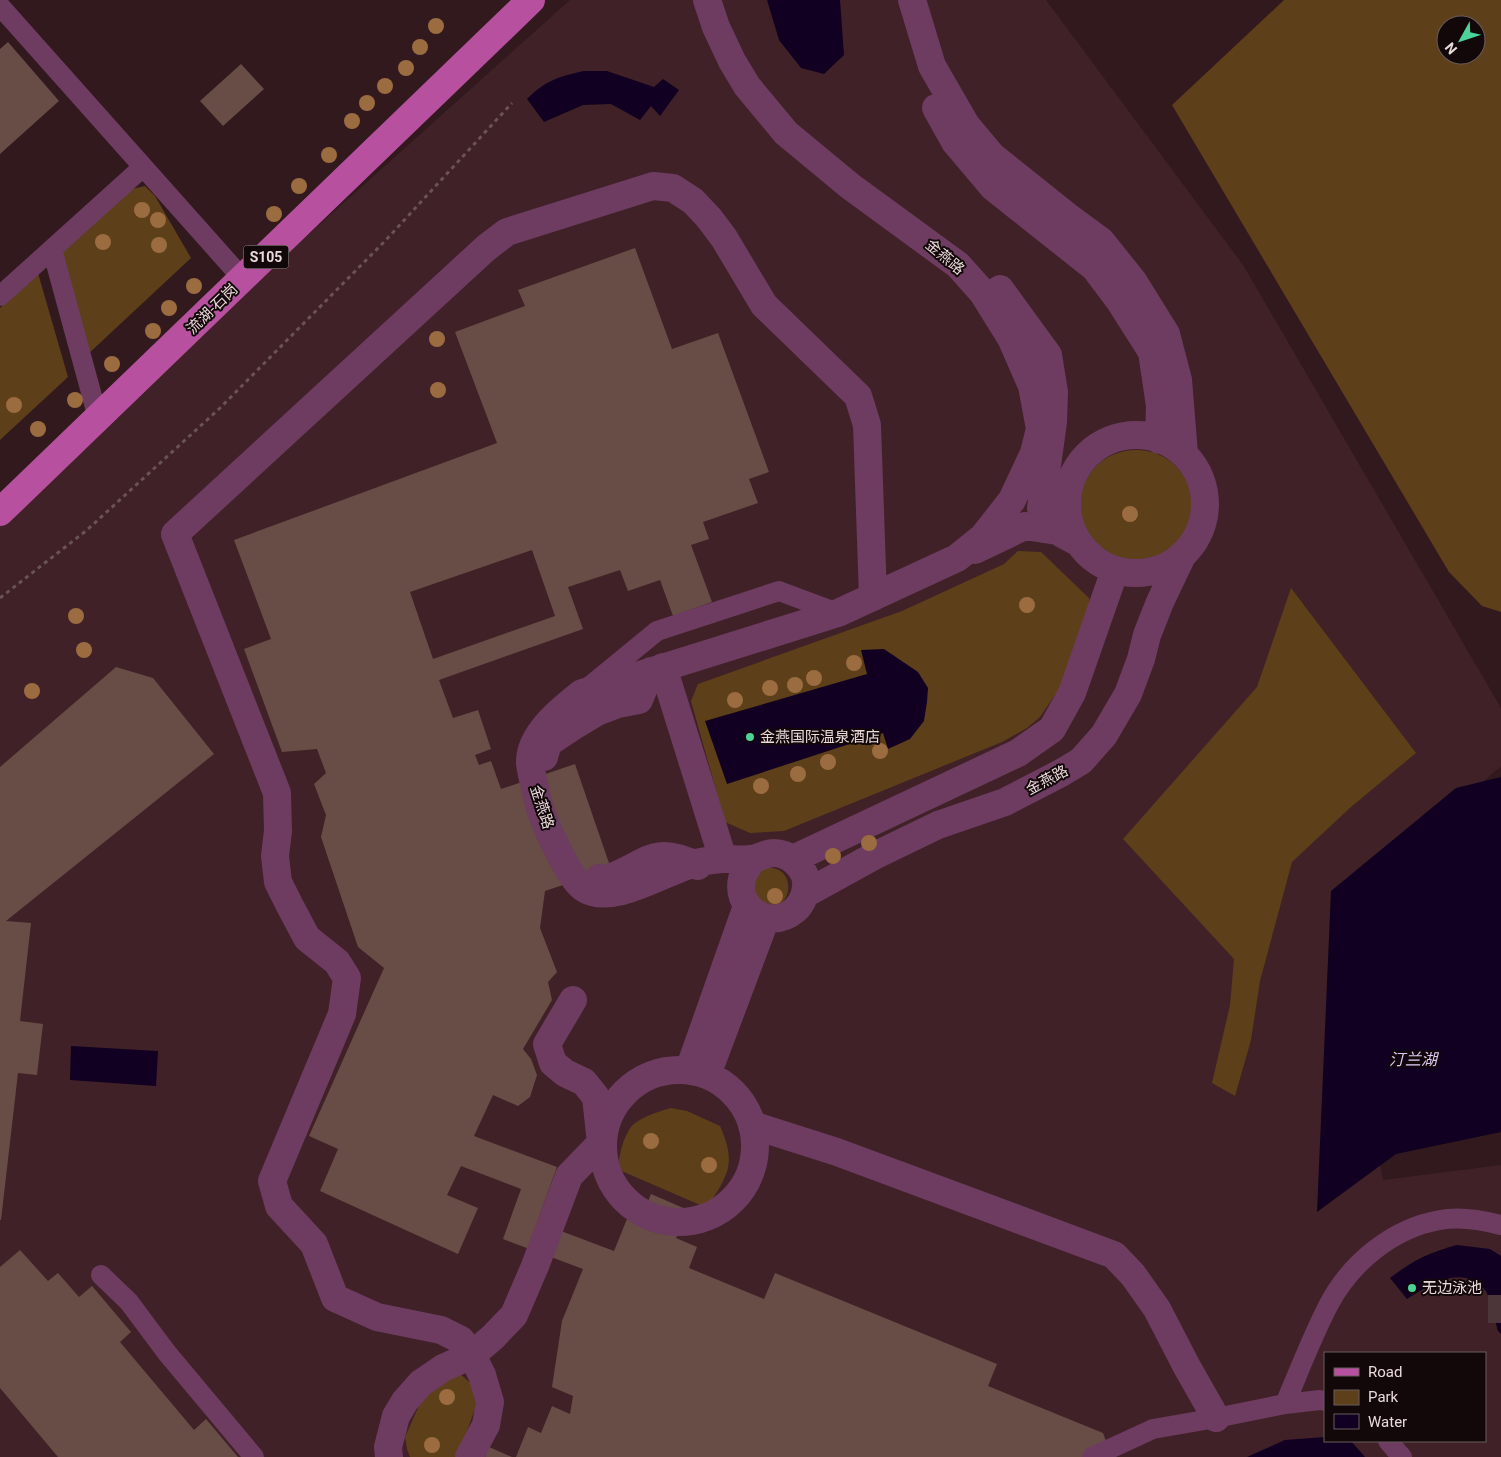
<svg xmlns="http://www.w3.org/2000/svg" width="1501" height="1457" font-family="Roboto,'Noto Sans SC',sans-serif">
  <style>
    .built { fill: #402127; fill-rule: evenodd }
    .green { fill: #5d3f19; fill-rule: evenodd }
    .water { fill: #110021 }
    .building { fill: #674d45; fill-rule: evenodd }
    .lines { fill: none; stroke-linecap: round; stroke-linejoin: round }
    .secondary-tunnel { stroke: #4d363a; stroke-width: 28; stroke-dasharray: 28 14; stroke-linecap: butt }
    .path { stroke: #695357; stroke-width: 3; stroke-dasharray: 4 4; stroke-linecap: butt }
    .service { stroke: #6d3c60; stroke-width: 20 }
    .minor { stroke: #6d3c60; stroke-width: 28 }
    .tertiary { stroke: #6d3c60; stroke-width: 28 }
    .primary { stroke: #b7519f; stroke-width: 28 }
    .tree { fill: #9c6c41 }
    .poi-dot { fill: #4dd39a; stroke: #120809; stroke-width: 2 }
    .labels { text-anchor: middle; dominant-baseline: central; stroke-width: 4; stroke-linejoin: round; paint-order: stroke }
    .shield { fill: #120809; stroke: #aa9b9d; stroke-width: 1 }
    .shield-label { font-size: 14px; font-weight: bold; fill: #ebdadc }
    .street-label { font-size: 15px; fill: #ebdadc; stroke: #120809 }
    .poi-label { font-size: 15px; fill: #ebdadc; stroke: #120809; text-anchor: start }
    .water-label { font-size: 16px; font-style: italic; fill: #dfcaf6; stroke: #120809 }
  </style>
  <rect width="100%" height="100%" fill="#31191e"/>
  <!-- built -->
  <path class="built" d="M 570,0 L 1046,0 L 1243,265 L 1501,708 L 1501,766 L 1335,909 L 1383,1180 L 1501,1165 L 1501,1457 L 0,1457 L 0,511 ZM 1325,1353 L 1485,1353 L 1485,1441 L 1325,1441 Z"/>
  <!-- green -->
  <path class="green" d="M 1284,0 L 1501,0 L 1501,612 L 1482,606 L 1449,572 L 1172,105 ZM 1446,25 L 1476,25 L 1476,55 L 1446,55 Z
    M 145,186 L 155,196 L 191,258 L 86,356 L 58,256 L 132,189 Z
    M 38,273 L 68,377 L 0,440 L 0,308 Z
    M1079 507a57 57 0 1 1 114 0a57 57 0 1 1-114 0Z
    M 1018,551 L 1041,552 L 1089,598 L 1092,615 L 1066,679 L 1040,717 L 1027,728 L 1002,742 L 784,831 L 750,833 L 725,822 L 691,701 L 698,684 L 902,611 L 1004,564 Z
    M 1291,588 L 1416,753 L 1351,807 L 1292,862 L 1260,981 L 1251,1040 L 1235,1096 L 1212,1083 L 1230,1005 L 1234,959 L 1123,839 L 1257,687 Z
    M 766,868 C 796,865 794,908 770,906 C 767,905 762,903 759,902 L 752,880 L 755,875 Z
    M 671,1108 L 687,1111 L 720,1126 C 737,1165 728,1174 707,1208 L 617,1169 C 620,1155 622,1139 631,1127 C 638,1118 660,1111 671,1108 Z
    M 460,1374 L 474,1386 L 476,1405 L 461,1449 L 456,1457 L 410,1457 L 407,1449 L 405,1437 L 422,1399 L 432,1388 Z"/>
  <!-- water -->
  <path class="water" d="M 767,0 L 840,0 L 844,55 L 824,74 L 801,68 L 779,40 Z
    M 584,71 L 607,71 L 654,87 L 663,79 L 679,90 L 660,116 L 651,106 L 640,120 L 611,104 L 583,105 L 544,122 L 527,99 C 547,80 557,77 584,71 Z
    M 884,649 L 918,672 L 928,688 L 927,702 L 924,721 L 910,739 L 888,749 L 883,733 L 727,784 L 705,721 L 867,674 L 861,650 Z
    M 1501,777 L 1501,1132 L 1396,1154 L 1317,1212 L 1331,891 L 1456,788 Z
    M 71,1046 L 158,1051 L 156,1086 L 70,1080 Z
    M 1457,1245 L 1490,1249 L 1501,1256 L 1501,1334 L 1498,1331 C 1495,1321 1491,1298 1485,1290 C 1463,1263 1429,1285 1407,1299 L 1390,1278 C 1414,1260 1428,1253 1457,1245 Z
    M 1325,1437 L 1325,1441 L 1351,1441 L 1365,1457 L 1247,1457 L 1285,1440 Z"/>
  <!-- building -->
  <path class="building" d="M 8,42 L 59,101 L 0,154 L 0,49 Z
    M 241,64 L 264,89 L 223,126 L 200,101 Z
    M 635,248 L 672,349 L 718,333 L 769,472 L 749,479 L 758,503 L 703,522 L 709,539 L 691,545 L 712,602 L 673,616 L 660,580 L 628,591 L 620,570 L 568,587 L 583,629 L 439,680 L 453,718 L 478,710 L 491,749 L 475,755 L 479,765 L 491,761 L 501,789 L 575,764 L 611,869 L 545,891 L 540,928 L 557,972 L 548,982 L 552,1000 L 523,1049 L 531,1059 L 537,1075 L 530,1097 L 518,1106 L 493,1095 L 474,1136 L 557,1167 L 537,1222 L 614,1251 L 627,1219 L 639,1224 L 651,1194 L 688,1210 L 676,1238 L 697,1247 L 689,1268 L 764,1299 L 775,1273 L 997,1364 L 988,1386 L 1103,1433 L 1112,1457 L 516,1457 L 528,1427 L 541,1433 L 552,1406 L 570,1414 L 573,1396 L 552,1387 L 562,1321 L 583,1269 L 503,1239 L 521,1189 L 461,1166 L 447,1195 L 478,1208 L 458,1254 L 320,1191 L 338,1149 L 309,1136 L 384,968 L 358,947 L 321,837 L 326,815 L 314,784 L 326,773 L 317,749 L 282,752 L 244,649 L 271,639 L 234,540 L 497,443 L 455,332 L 525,306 L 518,290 ZM 532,550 L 555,616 L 433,659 L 410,592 Z
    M 116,667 L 153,678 L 214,754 L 6,921 L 31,923 L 20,1021 L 43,1024 L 37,1075 L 18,1073 L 1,1220 L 0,1220 L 0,767 Z
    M 20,1250 L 48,1281 L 58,1273 L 79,1297 L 92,1286 L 131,1332 L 120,1342 L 194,1430 L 206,1419 L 238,1457 L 58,1457 L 0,1388 L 0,1267 Z
    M 489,1447 L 512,1457 L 485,1457 Z"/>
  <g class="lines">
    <!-- secondary-tunnel -->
    <path class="secondary-tunnel" d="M 1488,1309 L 1501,1309"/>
    <!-- path -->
    <path class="path" d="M 0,598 L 87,530 L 220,408 L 385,241 L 512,103"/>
    <!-- service -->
    <path class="service" d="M 0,6 L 243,279
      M 52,249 L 98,418
      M 0,296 L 143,167
      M 590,686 L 657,631 L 779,591 L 838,613
      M 101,1275 L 129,1302 L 167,1353 L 254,1457
      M 1285,1404 C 1299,1371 1312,1337 1328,1306 C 1350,1263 1393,1228 1440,1220 C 1460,1216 1482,1220 1501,1225
      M 1388,1441 L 1402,1457
      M 1092,1457 L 1153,1429 L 1216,1418 L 1285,1404 L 1320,1400 L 1325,1401"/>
    <!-- minor -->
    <path class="minor" d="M 663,667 L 723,859
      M 573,1000 L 547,1044 L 553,1063 L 565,1073 L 584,1082 L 596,1097 L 601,1143
      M 752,1125 L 837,1152 L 1114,1255 L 1133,1275 L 1157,1309 L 1187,1367 L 1216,1418
      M 469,1457 L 486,1425 L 490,1402 L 482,1375 L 472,1355 L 461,1340 L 441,1330 L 377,1317 L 335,1298 L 314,1244 L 279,1206 L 272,1181 L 342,1014 L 347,978 L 337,962 L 307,938 L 290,906 L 278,882 L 275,856 L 278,831 L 277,793 L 175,534 L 486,248 L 507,232 L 653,186 L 673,188 L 693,201 L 709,218 L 724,238 L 764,305 L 858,396 L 867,425 L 873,597"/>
    <!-- tertiary -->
    <path class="tertiary" d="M 707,0 L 716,27 L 732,61 L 747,86 L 786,133 L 850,186 L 958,265 L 983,293 L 1011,338 L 1032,386 L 1040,429 L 1034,453 L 1012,500 L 983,537 L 957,558 L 838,613 L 582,693 C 562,709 529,734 530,763 C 531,774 535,786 537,797 C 541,816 568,880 585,889 C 615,906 666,870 696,863 C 705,861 716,859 726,859 C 734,859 744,860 752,859 C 760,858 765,853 774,853 C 788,853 803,865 806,880 C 807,891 803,903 795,910 C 763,937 719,894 754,859
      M 912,0 L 932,66 L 966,125 L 992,156 L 1067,216 L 1101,241 L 1133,281 L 1166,334 L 1178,380 L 1184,454
      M 936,108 L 955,142 L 993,187 L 1095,268 L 1119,300 L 1152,352 L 1160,406 L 1159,440
      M 1000,289 L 1048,355 L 1054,392 L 1053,422 L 1041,508 L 1057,531 L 1079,543
      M1067 504a69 69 0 1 1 138 0a69 69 0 1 1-138 0Z
      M 975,550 L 1025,526 L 1057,531
      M 544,757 L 548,743 L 572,727 L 597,712 L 618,704 L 639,700 L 651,671
      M 793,859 L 1018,753 L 1052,729 L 1072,693 L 1115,570
      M 599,878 L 602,880 C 645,869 649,841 698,866
      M 805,894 L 874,856 L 938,825 L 1005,802 L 1061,773 L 1081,761 L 1104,735 L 1128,694 L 1141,659 L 1147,635 L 1160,602 L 1181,558
      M 711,1064 L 766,918
      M603 1146a76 76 0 1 1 152 0a76 76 0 1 1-152 0Z
      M 689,1070 L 747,906
      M 389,1457 L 388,1447 L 396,1416 L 405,1401 L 421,1383 L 443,1368 L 472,1355 L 493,1337 L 514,1315 L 535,1266 L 569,1176 L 601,1143"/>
    <!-- primary -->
    <path class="primary" d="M 0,512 L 531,0"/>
  </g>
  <!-- trees -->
  <g class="tree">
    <circle cx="436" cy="26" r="8"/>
    <circle cx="420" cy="47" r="8"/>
    <circle cx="406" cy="68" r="8"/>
    <circle cx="385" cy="86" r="8"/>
    <circle cx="367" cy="103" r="8"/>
    <circle cx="352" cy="121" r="8"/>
    <circle cx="329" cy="155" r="8"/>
    <circle cx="299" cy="186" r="8"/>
    <circle cx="142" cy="210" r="8"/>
    <circle cx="274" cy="214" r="8"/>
    <circle cx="158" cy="220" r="8"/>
    <circle cx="103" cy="242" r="8"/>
    <circle cx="159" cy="245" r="8"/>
    <circle cx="194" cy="286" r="8"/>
    <circle cx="169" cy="308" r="8"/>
    <circle cx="153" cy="331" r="8"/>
    <circle cx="437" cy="339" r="8"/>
    <circle cx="112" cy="364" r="8"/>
    <circle cx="438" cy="390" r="8"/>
    <circle cx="75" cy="400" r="8"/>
    <circle cx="14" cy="405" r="8"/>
    <circle cx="38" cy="429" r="8"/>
    <circle cx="1130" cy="514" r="8"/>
    <circle cx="1027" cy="605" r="8"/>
    <circle cx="76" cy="616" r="8"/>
    <circle cx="84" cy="650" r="8"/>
    <circle cx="854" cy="663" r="8"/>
    <circle cx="814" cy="678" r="8"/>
    <circle cx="795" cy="685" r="8"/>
    <circle cx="770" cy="688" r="8"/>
    <circle cx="32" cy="691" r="8"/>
    <circle cx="735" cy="700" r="8"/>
    <circle cx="880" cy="751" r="8"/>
    <circle cx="828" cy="762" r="8"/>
    <circle cx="798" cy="774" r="8"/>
    <circle cx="761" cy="786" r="8"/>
    <circle cx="869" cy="843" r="8"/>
    <circle cx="833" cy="856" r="8"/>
    <circle cx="775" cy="896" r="8"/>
    <circle cx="651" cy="1141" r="8"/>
    <circle cx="709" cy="1165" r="8"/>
    <circle cx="447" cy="1397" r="8"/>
    <circle cx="432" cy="1445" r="8"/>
  </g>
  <!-- markers -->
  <g class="poi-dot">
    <circle cx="750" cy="737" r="5"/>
    <circle cx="1412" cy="1288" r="5"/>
  </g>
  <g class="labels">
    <!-- shield labels -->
    <rect class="shield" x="243.5" y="245.5" width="45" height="23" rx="4"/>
    <g class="shield-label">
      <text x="266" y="257">S105</text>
    </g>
    <!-- street labels -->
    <g class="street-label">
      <text transform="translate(945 257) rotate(40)">金燕路</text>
      <text transform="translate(212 309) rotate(-44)">流湖-石岗</text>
      <text transform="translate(1047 780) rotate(-28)">金燕路</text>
      <text transform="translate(542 807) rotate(72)">金燕路</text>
    </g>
    <!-- poi labels -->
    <g class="poi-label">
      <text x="760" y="737">金燕国际温泉酒店</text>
      <text x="1422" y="1288">无边泳池</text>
    </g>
    <!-- water labels -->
    <g class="water-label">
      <text x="1413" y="1059">汀兰湖</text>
    </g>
  </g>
  <!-- legend -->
  <rect x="1324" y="1352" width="162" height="90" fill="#120809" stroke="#695c5d"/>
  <rect x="1334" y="1368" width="25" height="8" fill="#b7519f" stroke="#695c5d"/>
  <text x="1368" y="1377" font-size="15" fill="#ebdadc">Road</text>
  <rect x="1334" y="1390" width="25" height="15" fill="#5d3f19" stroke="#695c5d"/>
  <text x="1368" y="1402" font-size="15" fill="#ebdadc">Park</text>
  <rect x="1334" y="1414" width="25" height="15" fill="#110021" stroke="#695c5d"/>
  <text x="1368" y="1427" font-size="15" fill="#ebdadc">Water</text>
  <!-- north arrow -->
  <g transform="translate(1461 40) rotate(230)"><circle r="24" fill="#120809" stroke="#695c5d"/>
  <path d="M0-4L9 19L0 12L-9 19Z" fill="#4dd39a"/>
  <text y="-8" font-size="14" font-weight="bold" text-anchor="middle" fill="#ebdadc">N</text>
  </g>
</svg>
